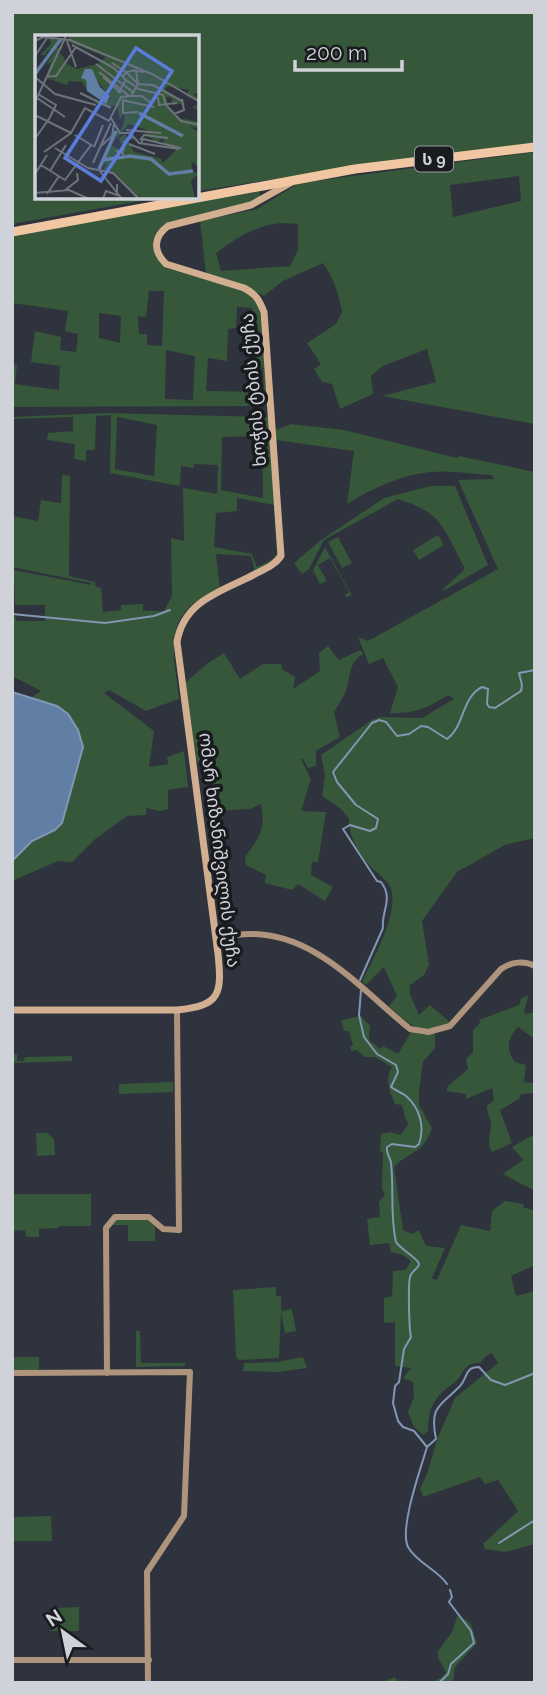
<svg xmlns="http://www.w3.org/2000/svg" width="547" height="1695" font-family="Raleway,'Noto Sans Georgian',sans-serif">
  <style>
    .green { fill: #365739; fill-rule: evenodd }
    .water { fill: #617ea4; stroke: #8297b4; stroke-width: 2 }
    .lines { fill: none; stroke-linecap: round; stroke-linejoin: round }
    .stream { stroke: #8297b4; stroke-width: 2 }
    .secondary { stroke: #af947d; stroke-width: 6 }
    .primary { stroke: #d2af91; stroke-width: 7 }
    .highway { stroke: #f1c7a3; stroke-width: 9 }
    .labels { text-anchor: middle; dominant-baseline: central; stroke-width: 7; stroke-linejoin: round; paint-order: stroke }
    .shield { fill: #191b1f; stroke: #989ba0; stroke-width: 2 }
    .shield-label { font-size: 16px; font-weight: bold; fill: #cfd2d8 }
    .street-label { font-size: 18px; fill: #cfd2d8; stroke: #191b1f }
    .inset-river { fill: none; stroke: #617ea4; stroke-width: 3.5 }
    .inset-road { fill: none; stroke: #6e737b; stroke-width: 2 }
    .view { fill: #5b7cd8; fill-opacity: 0.15; stroke: #5b7cd8; stroke-width: 3.5 }
    .inset-edge { fill: none; stroke: #cfd2d8; stroke-width: 3.5 }
  </style>
  <rect width="100%" height="100%" fill="#2e333d"/>
  <!-- green -->
  <path class="green" d="M 12,12 L 535,12 L 535,145 L 351,167 L 198,191 L 198,37 L 37,37 L 37,198 L 157,198 L 12,224 Z
    M 535,152 L 535,424 L 382,396 L 436,382 L 427,349 L 383,366 L 371,376 L 373,394 L 340,409 L 332,384 L 322,382 L 314,369 L 321,364 L 307,343 L 336,324 L 342,312 C 339,294 333,277 323,263 L 283,281 L 264,296 L 245,286 L 206,274 L 200,221 L 257,209 L 299,183 ZM 519,176 L 521,201 L 453,217 L 450,185 ZM 281,223 L 298,224 L 298,250 L 290,266 L 221,271 L 216,253 C 237,238 254,226 281,223 Z
    M 259,191 L 260,195 L 257,199 L 247,203 L 168,223 L 155,236 L 153,244 L 154,251 L 166,268 L 245,291 L 260,307 L 267,406 L 12,407 L 12,364 L 17,365 L 15,384 L 59,390 L 60,366 L 31,362 L 35,331 L 61,337 L 60,350 L 76,352 L 78,334 L 65,331 L 68,311 L 12,303 L 12,236 ZM 149,291 L 164,291 L 162,346 L 147,345 L 147,334 L 139,334 L 138,316 L 146,317 ZM 237,307 L 252,308 L 253,365 L 263,368 L 264,392 L 206,391 L 208,358 L 227,361 L 228,329 L 236,328 ZM 99,313 L 121,316 L 120,343 L 99,338 ZM 166,350 L 195,356 L 193,400 L 165,399 Z
    M 105,413 L 268,417 L 280,555 L 255,571 L 251,556 L 216,554 L 220,589 C 212,593 204,597 196,602 C 163,624 176,667 179,699 L 146,711 L 109,690 L 104,693 L 154,731 L 149,767 L 168,764 L 167,757 L 184,751 L 188,787 L 168,790 L 168,809 L 160,811 L 146,808 L 146,815 L 127,816 L 94,840 L 72,862 L 58,861 L 12,881 L 12,861 L 32,841 L 55,830 L 62,823 L 83,747 L 57,706 L 32,697 L 41,691 L 12,676 L 12,616 L 16,617 L 16,621 L 45,621 L 45,605 L 15,605 L 14,570 L 91,585 L 91,583 L 12,567 L 12,516 L 38,521 L 41,500 L 61,503 L 62,475 L 70,476 L 69,576 L 95,582 L 96,587 L 101,588 L 103,612 L 121,610 L 121,605 L 143,604 L 143,611 L 164,611 L 172,596 L 171,538 L 184,541 L 183,488 L 217,494 L 218,465 L 194,464 L 194,468 L 181,466 L 180,486 L 110,473 L 111,415 L 96,416 L 95,450 L 86,450 L 86,461 L 74,459 L 75,444 L 47,440 L 48,433 L 73,431 L 73,417 L 12,419 L 12,417 ZM 117,417 L 157,425 L 154,476 L 115,469 ZM 254,436 L 262,438 L 263,498 L 221,490 L 222,437 ZM 237,498 L 274,505 L 277,553 L 273,559 L 257,567 L 252,554 L 214,547 L 216,513 L 237,511 Z
    M 291,424 L 344,430 L 457,458 L 459,456 L 535,472 L 535,838 L 505,845 L 457,872 L 422,921 L 429,965 L 424,975 L 410,985 L 410,994 L 419,1015 L 430,1005 L 451,1023 C 426,1040 406,1023 389,1006 L 397,996 L 384,967 L 366,985 L 362,982 C 373,959 396,919 392,893 C 391,882 379,875 372,868 C 360,855 348,836 349,819 L 341,809 L 322,796 L 325,775 L 321,755 L 372,720 L 380,717 L 422,718 L 454,699 L 448,695 C 428,708 415,714 390,713 L 398,687 L 383,658 L 369,664 L 358,637 L 368,641 L 498,569 L 458,480 L 494,479 L 492,475 C 472,474 451,470 431,472 C 400,475 373,488 347,504 L 354,451 L 276,440 L 276,430 Z
    M 431,486 L 455,486 L 488,565 L 443,591 L 443,589 L 463,571 L 464,567 C 443,528 443,513 398,499 L 324,540 L 309,569 L 302,574 L 294,563 L 321,540 L 384,498 Z
    M 438,535 L 444,545 L 419,560 L 413,550 Z
    M 338,537 L 352,563 L 342,568 L 328,542 Z
    M 325,547 L 351,594 L 351,596 L 346,597 L 345,595 L 349,592 L 330,558 L 318,565 L 327,581 L 320,584 L 313,570 Z
    M 328,646 L 339,660 L 360,650 L 363,654 C 348,663 351,676 346,691 C 343,698 338,705 334,712 L 340,737 L 316,751 L 316,766 L 308,768 L 303,759 L 301,759 L 311,779 L 301,811 L 326,812 L 318,862 L 312,862 L 311,875 L 333,887 L 325,901 L 298,884 L 292,890 L 265,883 L 266,875 L 246,865 L 245,857 C 259,837 266,830 261,804 L 250,809 L 214,811 L 208,760 L 196,762 L 185,683 L 208,663 L 224,653 L 240,679 L 263,664 L 281,664 L 283,670 L 295,677 L 293,689 L 320,671 L 319,653 Z
    M 526,996 L 528,997 L 524,1012 L 526,1014 L 535,1012 L 535,1035 L 532,1037 L 518,1027 C 508,1038 505,1049 515,1062 L 526,1065 L 524,1082 L 535,1083 L 535,1093 L 521,1094 L 519,1099 L 500,1110 L 512,1143 L 492,1152 C 486,1143 491,1134 491,1123 C 490,1117 487,1113 487,1106 L 494,1100 L 492,1088 L 466,1099 L 466,1094 L 446,1091 L 448,1086 L 468,1069 L 466,1059 L 473,1052 L 473,1030 L 480,1023 L 479,1020 L 519,1005 L 521,999 Z
    M 361,1016 L 370,1026 L 369,1040 L 380,1049 L 383,1046 L 398,1054 L 411,1032 L 423,1035 L 435,1033 L 435,1048 L 423,1062 L 419,1091 L 419,1105 L 432,1128 C 422,1156 410,1150 394,1167 L 403,1230 L 412,1234 L 419,1230 L 426,1246 L 445,1248 L 432,1278 L 437,1280 L 461,1225 L 490,1231 L 492,1211 L 505,1201 L 524,1204 L 523,1207 L 535,1211 L 535,1265 L 511,1276 L 516,1296 L 535,1291 L 535,1544 L 505,1552 L 485,1549 L 483,1544 L 518,1511 L 498,1480 L 485,1484 L 480,1477 L 423,1497 L 420,1489 L 428,1471 L 438,1437 L 455,1398 L 498,1363 L 492,1353 L 486,1356 L 480,1363 C 464,1362 465,1372 456,1381 C 454,1384 450,1385 447,1388 C 432,1400 428,1413 428,1431 L 423,1435 L 414,1427 L 408,1412 L 414,1397 L 413,1382 L 403,1378 L 411,1368 L 395,1366 L 395,1322 L 384,1323 L 384,1298 L 392,1296 L 393,1271 L 406,1270 L 411,1261 L 403,1255 L 391,1252 L 389,1243 L 370,1245 L 367,1219 L 380,1217 L 379,1202 L 385,1195 L 382,1189 L 383,1152 L 380,1151 L 381,1134 L 390,1132 L 401,1135 L 409,1123 L 406,1120 L 402,1105 L 395,1104 C 390,1091 384,1079 392,1067 L 375,1057 L 365,1057 L 357,1050 L 351,1051 L 350,1047 L 353,1045 L 349,1031 L 344,1031 L 341,1020 Z
    M 12,1054 L 17,1054 L 17,1061 L 24,1061 L 25,1057 L 72,1056 L 72,1061 L 12,1063 Z
    M 173,1082 L 173,1092 L 119,1094 L 119,1084 Z
    M 47,1133 L 54,1139 L 55,1155 L 37,1156 L 36,1133 Z
    M 535,1134 L 535,1191 L 503,1174 L 523,1160 L 512,1147 Z
    M 12,1194 L 91,1194 L 91,1226 L 59,1226 L 58,1228 L 39,1229 L 39,1237 L 26,1237 L 25,1230 L 13,1231 L 12,1238 Z
    M 114,1219 L 150,1219 L 155,1226 L 155,1241 L 128,1241 L 128,1225 L 110,1225 Z
    M 276,1287 L 276,1296 L 281,1296 L 281,1311 L 292,1309 L 296,1331 L 285,1333 L 281,1312 L 279,1358 L 239,1360 L 236,1357 L 233,1290 Z
    M 136,1331 L 140,1331 L 141,1363 L 185,1363 L 185,1366 L 136,1367 Z
    M 13,1357 L 39,1357 L 39,1370 L 13,1370 Z
    M 303,1357 L 307,1368 L 277,1372 L 243,1371 L 244,1363 L 277,1362 Z
    M 51,1516 L 52,1541 L 12,1541 L 12,1517 Z
    M 79,1607 L 79,1631 L 51,1631 L 51,1608 Z
    M 458,1614 L 471,1624 L 477,1643 L 455,1667 L 453,1683 L 379,1683 L 395,1677 L 398,1681 C 414,1678 436,1689 446,1672 L 438,1658 L 438,1651 L 452,1632 Z"/>
  <!-- water -->
  <path class="water" d="M 12,692 L 57,706 L 68,714 L 78,730 L 83,747 L 62,823 L 55,830 L 32,841 L 12,861 Z"/>
  <g class="lines">
    <!-- stream -->
    <path class="stream" d="M 12,614 L 105,623 L 154,616 L 170,610
      M 360,980 L 383,928 C 381,911 394,899 381,882 L 377,881 L 343,829 L 350,825 L 370,831 L 376,828 L 378,819 L 356,805 L 337,782 L 333,772 L 372,723 L 379,720 L 386,722 L 397,736 L 409,734 L 421,726 L 428,727 L 447,739 C 465,726 461,698 482,687 L 488,689 L 487,704 L 489,707 L 495,708 L 521,691 L 522,685 L 519,673 L 535,670
      M 361,990 L 359,1015 L 364,1037 L 377,1054 L 396,1065 L 398,1072 L 391,1087 C 396,1091 401,1092 406,1096 C 420,1108 425,1127 419,1144 L 415,1147 L 392,1144 L 387,1147 C 386,1155 390,1156 391,1163 C 394,1189 390,1216 396,1242 C 400,1249 419,1259 419,1264 C 419,1268 411,1271 410,1277 C 408,1284 409,1329 411,1337 L 404,1349 L 399,1382 L 395,1386 L 393,1403 L 398,1421 L 403,1427 L 414,1431 L 427,1447 C 421,1468 399,1528 408,1547 C 417,1563 438,1570 447,1584
      M 427,1447 L 436,1439 C 429,1405 441,1406 460,1386 C 468,1378 464,1367 479,1367 L 491,1380 L 505,1385 L 535,1373
      M 499,1543 L 535,1520
      M 439,1683 L 448,1674 L 451,1664 L 474,1643 L 471,1631 L 449,1602 L 452,1597 L 450,1590"/>
    <!-- secondary -->
    <path class="secondary" d="M 216,942 C 224,941 229,936 236,935 C 309,925 359,988 410,1029 L 428,1032 L 450,1026 L 501,969 C 511,962 524,960 535,966
      M 12,1373 L 190,1372 L 184,1516 L 147,1572 L 148,1683
      M 107,1373 L 106,1228 L 115,1217 L 149,1217 L 163,1229 L 179,1230 L 177,1010
      M 12,1660 L 149,1660"/>
    <!-- primary -->
    <path class="primary" d="M 12,1010 L 177,1010 C 221,1006 222,993 218,954 L 177,642 C 184,600 221,592 255,574 C 265,569 275,565 281,556 L 264,312 C 259,300 256,294 244,288 L 166,264 C 153,251 153,237 168,226 L 251,205 L 292,182"/>
    <!-- highway -->
    <path class="highway" d="M 12,232 L 355,169 L 535,147"/>
  </g>
  <g class="labels">
    <!-- shield labels -->
    <rect class="shield" x="415" y="146.5" width="38" height="25" rx="5"/>
    <g class="shield-label">
      <text x="434" y="159">ს 9</text>
    </g>
    <!-- street labels -->
    <g class="street-label">
      <text transform="translate(253 390) rotate(-95)">ხოჭის ტბის ქუჩა</text>
      <text transform="translate(220 850) rotate(83)">ომარ ხიზანიშვილის ქუჩა</text>
    </g>
  </g>
  <!-- overview -->
  <g transform="translate(35 35)">
    <rect width="164" height="164" fill="#2e333d"/>
    <path d="M 24,0 L 19,5 L 27,3 L 21,13 L 29,11 L 18,25 L 26,18 L 32,29 L 42,34 L 63,29 L 71,22 L 34,7 L 34,0 L 164,0 L 164,59 L 158,58 L 164,65 L 164,76 L 157,72 L 164,69 L 162,65 L 151,61 L 154,55 L 133,51 L 130,55 L 147,65 L 148,69 L 137,69 L 137,63 L 132,62 L 132,71 L 144,83 L 164,87 L 164,93 L 155,92 L 164,97 L 164,135 L 159,127 L 156,129 L 158,137 L 164,138 L 156,146 L 160,164 L 107,164 L 104,159 L 104,164 L 83,141 L 68,134 L 71,130 L 66,127 L 72,123 L 68,123 L 81,103 L 81,94 L 85,97 L 89,87 L 90,76 L 85,85 L 82,71 L 64,71 L 53,59 L 65,69 L 76,64 L 53,33 L 46,43 L 51,45 L 52,56 L 47,47 L 34,46 L 32,50 L 11,43 L 21,44 L 12,40 L 16,27 L 10,31 L 21,15 L 13,15 L 11,20 L 5,20 L 16,9 L 14,3 ZM 94,89 L 112,95 L 110,99 L 121,107 L 128,103 L 129,112 L 145,111 L 128,128 L 125,123 L 99,117 L 90,99 L 84,103 L 90,118 L 85,122 L 80,118 L 86,115 L 76,110 Z" fill="#365739" fill-rule="evenodd"/>
    <path d="M 50,34 L 57,34 L 65,52 L 75,61 L 71,69 L 52,56 L 51,45 L 46,43 Z" fill="#617ea4"/>
    <path class="inset-river" d="M 0,39 L 26,4M 104,78 L 148,101M 68,125 L 95,121 L 116,124 L 134,139 L 158,136M 64,134 L 81,96"/>
    <path class="inset-road" d="M 0,6 L 8,2 L 35,5 L 117,39 L 165,67M 32,6 L 41,32M 37,10 L 79,33 L 91,45M 0,21 L 12,3M 77,28 L 91,37 L 102,35M 61,29 L 98,57M 64,37 L 94,61M 0,42 L 20,59 L 61,70M 11,42 L 21,41 L 41,12M 68,42 L 86,58M 88,42 L 91,37 L 103,49 L 118,50 L 147,66M 100,53 L 128,60 L 131,70 L 146,86 L 165,90M 45,58 L 76,73M 83,58 L 91,45 L 101,52M 3,59 L 21,70 L 14,84M 96,61 L 107,61 L 117,69M 123,62 L 124,70 L 142,68M 2,63 L 30,82M 87,65 L 119,72M 88,65 L 88,78 L 103,77M 0,67 L 31,1M 139,79 L 149,75 L 147,64M 0,80 L 36,98M 76,83 L 85,98 L 95,98 L 104,108 L 144,114M 91,95 L 126,98M 40,100 L 58,111M 1,102 L 14,84M 105,105 L 109,100 L 133,103M 94,109 L 120,119M 106,109 L 108,104 L 146,113M 66,111 L 77,101 L 79,89M 59,112 L 68,90M 20,113 L 53,133M 81,116 L 88,119 L 89,107 L 98,102M 9,117 L 36,98 L 50,73 L 74,86 L 86,62 L 96,61 L 103,49 L 101,36 L 109,37M 58,128 L 76,88M 6,130 L 30,145 L 56,110M 53,133 L 78,138 L 104,164M 64,135 L 87,164M 15,136 L 31,110M 0,139 L 12,120M 29,156 L 43,145 L 42,138M 0,158 L 34,155 L 54,164M 12,159 L 24,141M 68,164 L 71,156 L 82,160 L 82,149"/>
    <path class="view" d="M 101,13 L 137,36 L 66,146 L 30,123 Z"/>
    <rect width="164" height="164" class="inset-edge"/>
  </g>
  <!-- border -->
  <rect width="547" height="1695" fill="none" stroke="#cfd2d8" stroke-width="28"/>
  <!-- north arrow -->
  <g transform="translate(63 1632) rotate(327)" stroke="#191b1f" stroke-width="5" paint-order="stroke">
  <path d="M0-5L12 26L0 18L-12 26Z" fill="#cfd2d8"/>
  <text y="-10" font-size="19" font-weight="bold" text-anchor="middle" fill="#cfd2d8">N</text>
  </g>
  <!-- scale -->
  <path d="M295 60v10h107v-10" fill="none" stroke="#cfd2d8" stroke-width="3.5"/>
  <text x="306" y="60" font-size="21" fill="#cfd2d8" stroke="#191b1f" stroke-width="5" paint-order="stroke">200 m</text>
</svg>
